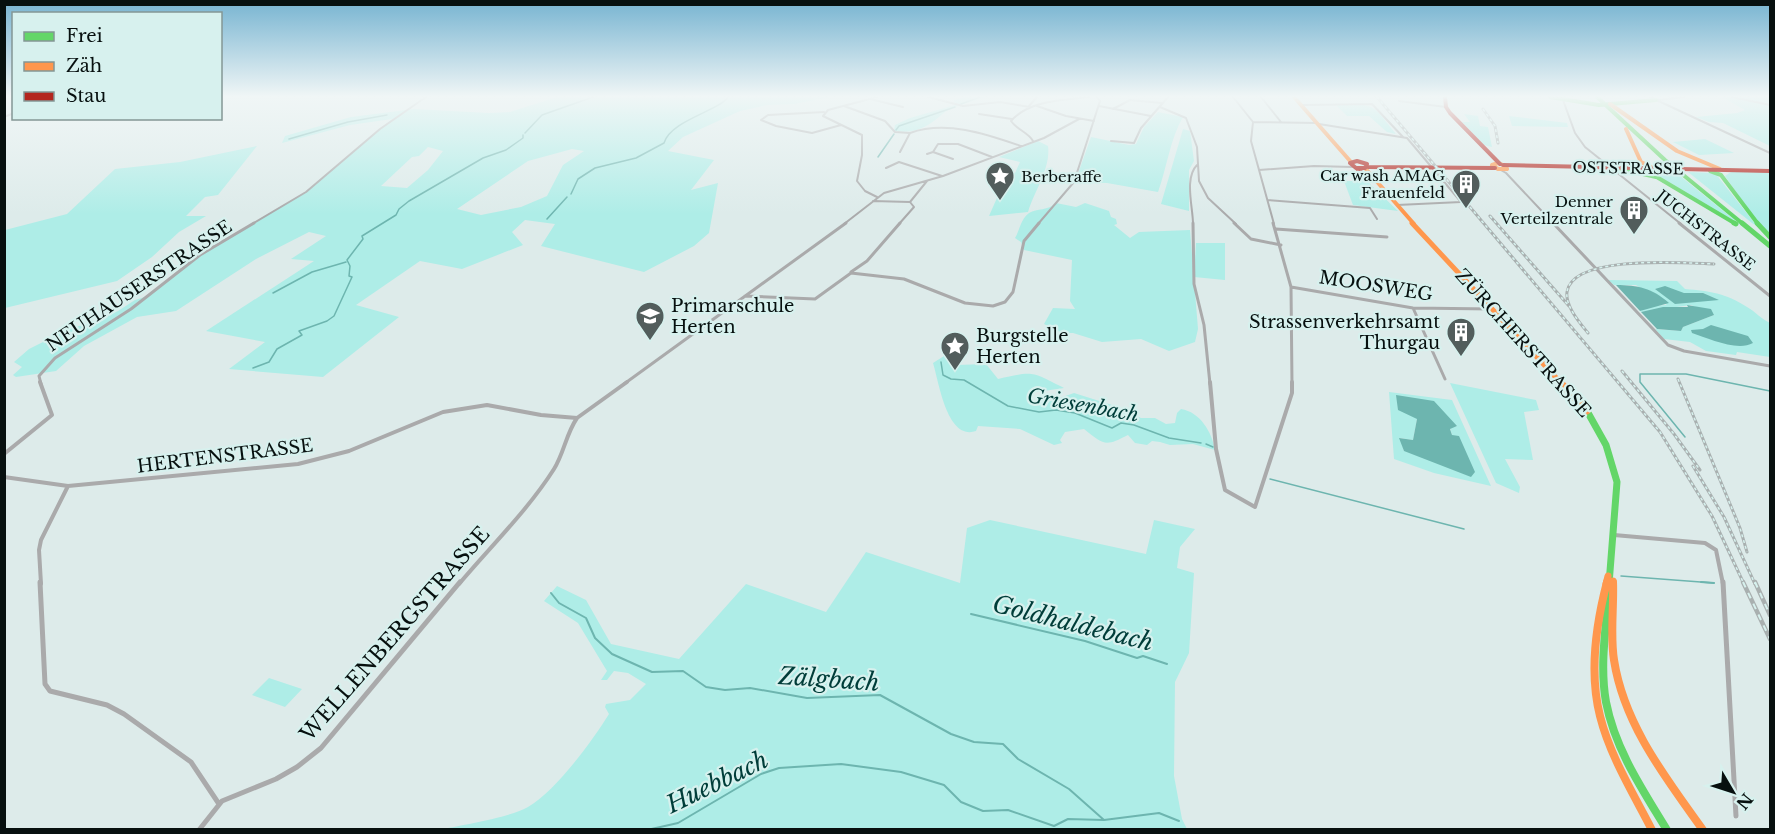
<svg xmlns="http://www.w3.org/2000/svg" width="1775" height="834" font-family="'Libre Baskerville',serif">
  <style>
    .green { fill: #aeede7; fill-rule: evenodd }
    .water { fill: #6db5af }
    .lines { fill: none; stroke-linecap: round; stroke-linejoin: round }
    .stream-far1 { stroke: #6db5af; stroke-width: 1.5 }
    .stream { stroke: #6db5af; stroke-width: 2 }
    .street-far3 { stroke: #aaaaab; stroke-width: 2 }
    .street-far2 { stroke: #aaaaab; stroke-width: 3 }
    .street-far1 { stroke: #aaaaab; stroke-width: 4 }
    .street { stroke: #aaaaab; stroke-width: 5 }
    .fast-far3 { stroke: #63d668; stroke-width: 4 }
    .fast-far2 { stroke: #63d668; stroke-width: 5 }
    .fast-far1 { stroke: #63d668; stroke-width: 7 }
    .fast { stroke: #63d668; stroke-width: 8 }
    .slow-far3 { stroke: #ff974d; stroke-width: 4 }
    .slow-far2 { stroke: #ff974d; stroke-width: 5 }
    .slow-far1 { stroke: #ff974d; stroke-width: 7 }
    .slow { stroke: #ff974d; stroke-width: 8 }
    .jam { stroke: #b3261e; stroke-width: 4 }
    .rail-far1-casing { stroke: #a9b0b0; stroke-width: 3 }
    .rail-casing { stroke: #a9b0b0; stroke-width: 4.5 }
    .rail-far1 { stroke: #d7f1ee; stroke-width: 1.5; stroke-dasharray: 3; stroke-linecap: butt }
    .rail { stroke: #d7f1ee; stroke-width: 2; stroke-dasharray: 6; stroke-linecap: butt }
    .labels { text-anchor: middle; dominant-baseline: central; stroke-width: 4.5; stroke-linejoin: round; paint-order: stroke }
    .far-street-label { font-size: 15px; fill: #07100f; stroke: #d7f1ee }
    .far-poi-label { font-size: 15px; fill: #07100f; stroke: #d7f1ee; text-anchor: end }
    .street-label { font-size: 18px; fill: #07100f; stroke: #d7f1ee }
    .poi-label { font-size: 18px; fill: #07100f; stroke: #d7f1ee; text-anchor: start }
    .water-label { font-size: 20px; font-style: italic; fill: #003d39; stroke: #d7f1ee }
    .near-street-label { font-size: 21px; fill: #07100f; stroke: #d7f1ee }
    .near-water-label { font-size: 24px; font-style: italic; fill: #003d39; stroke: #d7f1ee }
  </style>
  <rect width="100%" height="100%" fill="#ddebea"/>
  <!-- green -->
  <path class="green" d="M 557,97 L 831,97 L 794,104 L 767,105 L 740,111 L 683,137 L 668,151 L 714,160 L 691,190 L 718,183 L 709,233 L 694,246 L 644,272 L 541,246 L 555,224 L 525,220 L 512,232 L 523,245 L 462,269 L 420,261 L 356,305 L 399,317 L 323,377 L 229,369 L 265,342 L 206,331 L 314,261 L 291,259 L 326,236 L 309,232 L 256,259 L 176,311 L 137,317 L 84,346 L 56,371 L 16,377 L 13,375 L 22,367 L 14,362 L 29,349 L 73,327 L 90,324 L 118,311 L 135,300 L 148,296 L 200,255 L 306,192 L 392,119 L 350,125 L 282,143 L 285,136 L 351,117 L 414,109 L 489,113 L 510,112 ZM 428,147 L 443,151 L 428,170 L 407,188 L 381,186 L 412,157 L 419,156 ZM 572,149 L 584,151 L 563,165 L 547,196 L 521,207 L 481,215 L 457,209 L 528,161 Z
    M 966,97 L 990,97 C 982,97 950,108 945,112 C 928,126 919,134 894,131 L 895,125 L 910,118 L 955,105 L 954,100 Z
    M 1722,97 L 1770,97 L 1770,146 L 1723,123 L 1709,122 L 1696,117 L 1737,113 L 1745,110 Z
    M 1336,105 C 1377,104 1371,103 1396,134 L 1387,132 L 1369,116 L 1347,116 Z
    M 1158,112 L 1183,117 C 1170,139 1167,167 1158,192 L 1107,183 L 1075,182 L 1091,137 L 1129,145 L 1136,144 L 1144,127 Z
    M 1464,114 L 1478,116 L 1480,126 L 1488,127 L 1492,147 L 1484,145 L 1462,122 L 1470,122 Z
    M 1509,116 L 1567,123 L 1568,127 L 1512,126 Z
    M 1183,129 L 1190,131 L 1194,161 L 1189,170 L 1189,211 L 1161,204 Z
    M 1705,139 L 1734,153 L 1699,155 L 1673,142 Z
    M 1038,141 L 1048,146 C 1051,168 1034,192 1028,212 L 989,216 L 1008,173 L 1015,173 L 1020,162 L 999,157 Z
    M 257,146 L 218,195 L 205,197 L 186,216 L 206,216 L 179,232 L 152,257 L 117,281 L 5,308 L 5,230 L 67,214 L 115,169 L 180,162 Z
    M 1654,171 L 1674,171 L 1742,226 L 1656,176 Z
    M 1688,172 L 1715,173 L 1757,226 L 1752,223 Z
    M 1731,172 L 1770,172 L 1770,234 L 1753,217 L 1725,176 Z
    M 1344,181 L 1367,181 L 1398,211 L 1353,205 Z
    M 1056,203 L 1076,207 L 1085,203 L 1109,211 L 1111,217 L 1116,219 L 1117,224 L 1114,225 L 1130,238 L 1139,232 L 1190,230 L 1198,329 L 1195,342 L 1169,351 L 1141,339 L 1102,342 L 1073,333 L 1062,333 L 1044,324 L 1053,308 L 1075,309 L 1070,301 L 1072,260 L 1024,250 L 1021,242 L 1015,238 C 1020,230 1020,220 1029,213 C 1037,208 1048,211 1056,203 Z
    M 1196,243 L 1225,243 L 1225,280 L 1194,277 Z
    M 1608,280 L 1677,281 L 1685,289 C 1710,291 1725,293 1747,307 C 1756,312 1761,319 1770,323 L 1770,357 L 1737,352 L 1736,355 L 1706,351 L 1690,342 L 1664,339 L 1655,329 L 1681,331 L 1683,327 L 1714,315 L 1691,305 L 1641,312 L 1640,311 L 1651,306 L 1667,305 L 1636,285 L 1614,285 Z
    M 944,356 L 957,365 L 986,364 L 998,379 C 1035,371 1030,371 1064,388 L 1030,393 L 1034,402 L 1051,401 L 1074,393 L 1112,405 L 1141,418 L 1155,418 L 1166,424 L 1175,423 L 1177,413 L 1181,409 C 1200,412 1212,432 1215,450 L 1193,444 L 1170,445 L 1160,442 L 1152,441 L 1147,445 L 1135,443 L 1128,435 C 1105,447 1104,445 1084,429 L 1065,432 L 1060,440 L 1062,443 L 1054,445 L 1020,429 L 978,426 L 976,431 C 947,441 939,382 933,363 Z
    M 1450,383 L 1536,400 L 1539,410 L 1524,412 L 1533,460 L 1505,459 L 1520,487 L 1519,493 L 1496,483 Z
    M 1389,392 L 1452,400 L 1491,486 L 1434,473 L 1394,459 ZM 1417,419 L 1457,426 L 1450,428 L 1452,435 L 1404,451 L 1400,438 L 1413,440 Z
    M 990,520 L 1146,554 L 1154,520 L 1195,529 L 1180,547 L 1177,568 L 1194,573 L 1189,653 L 1175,682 L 1174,776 L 1182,819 L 1187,829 L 443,829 C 463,825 511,817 528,807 C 555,792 593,740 609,714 L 605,707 L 606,704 L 630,700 L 646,684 L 628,673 L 614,671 L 607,680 L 601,680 L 607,671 L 578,623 L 544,601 L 557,586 L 586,600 L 611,644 L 679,659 L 746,584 L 826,612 L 866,552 L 960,583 L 967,528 Z
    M 269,678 L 302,689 L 285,707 L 252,695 Z"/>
  <!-- water -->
  <path class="water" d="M 1616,285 C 1638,285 1652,288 1669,303 L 1640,311 Z
    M 1665,286 L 1684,293 L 1703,293 L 1719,300 L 1675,304 L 1655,289 Z
    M 1687,305 L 1711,309 L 1714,315 L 1683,327 L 1681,331 L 1657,329 L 1641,312 L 1663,307 L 1688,307 Z
    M 1711,325 L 1748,336 L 1753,343 C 1737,352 1708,338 1692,333 L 1691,330 L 1703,329 Z
    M 1396,395 L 1434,401 L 1457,426 L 1450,429 L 1452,435 L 1459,436 L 1475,472 L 1471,477 L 1404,451 L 1399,438 L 1413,440 L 1417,419 L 1398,410 Z"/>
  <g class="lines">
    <!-- stream-far1 -->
    <path class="stream-far1" d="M 961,104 L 980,97
      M 896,130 L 899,126 L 955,107
      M 525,133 L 542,115 L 593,97
      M 289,139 L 348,122 L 387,115
      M 878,157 L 894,134
      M 571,194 L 578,179 L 595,168 L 636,158 L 664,143 C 671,120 719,111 728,97
      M 547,219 L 567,197
      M 273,293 L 312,272 L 346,262
      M 941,362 L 943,375 L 951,379 L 964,380 L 1008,406 L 1039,412 L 1056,410 L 1075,413 L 1112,428 L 1121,423 L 1134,425 L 1169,438 L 1201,443
      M 253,368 L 269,362 L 277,349 L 302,335 L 299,331 L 327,321 L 334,316 L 352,277 L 349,276 L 350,266 L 347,260 L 363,239 L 362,236 L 396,215 L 399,209 L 409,201 L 483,158 L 506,150 L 523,138 L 523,135
      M 1685,437 L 1640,382 L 1640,374 L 1686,374 L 1770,391
      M 1206,444 L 1213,447
      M 1270,479 L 1464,529
      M 1621,576 L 1714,583"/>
    <!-- stream -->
    <path class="stream" d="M 1701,582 L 1714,583
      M 551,593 L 559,603 L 586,618 L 595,638 L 612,654 L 652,672 L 683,671 L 706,687 L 725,690 L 750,688 L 807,698 L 880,695 L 951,734 L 974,742 L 1003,744 L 1018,759 L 1069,789 L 1104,820
      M 971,614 L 1085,641 L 1137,658 L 1143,656 L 1167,664
      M 647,830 L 678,823 L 761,774 L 779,768 L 841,764 L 901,772 L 944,785 L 961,802 L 983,811 L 1008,810 L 1054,826 L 1068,819 L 1104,820 L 1159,813 L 1179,821"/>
    <!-- street-far3 -->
    <path class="street-far3" d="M 877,97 L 828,110 L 823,116 L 862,135 L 862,155 L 857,181 L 865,191 L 877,197
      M 928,97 L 963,106 L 1000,102 L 1030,107
      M 1233,97 L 1253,122
      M 1261,97 L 1281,122
      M 1650,97 L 1770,153
      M 1732,97 L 1770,105
      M 870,99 L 903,107
      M 1563,100 L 1575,133 L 1585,147 L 1681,224
      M 1657,100 L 1684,97
      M 1399,101 L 1446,107
      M 1302,105 L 1372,104 L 1403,137
      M 844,106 L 885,121 L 895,132 L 910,133
      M 1029,106 L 1037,97
      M 1037,106 L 1066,116 L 1094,121
      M 1099,106 L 1151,116
      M 1160,107 L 1186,118 L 1197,147 L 1199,181 L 1208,198 L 1236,224
      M 1113,109 L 1130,100 L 1162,103
      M 824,112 L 768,115 L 761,120 L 776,126 L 812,133 L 841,125
      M 979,114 L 1012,119
      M 4,117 L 14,113
      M 1253,122 L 1317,123
      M 1253,122 L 1251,141 L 1274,224
      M 1319,124 L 1407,138 L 1461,202 L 1397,205
      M 1033,141 C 1028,132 1017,130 1011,121 C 1029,100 1064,100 1089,97
      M 1111,141 L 1134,143 L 1141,128 L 1168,97
      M 900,152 L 910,133 C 946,120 986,134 1021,146
      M 927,154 L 933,152
      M 953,159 L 933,152 L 938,144 L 958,144 L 992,157
      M 886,168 L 899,162 L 942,176
      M 1499,169 L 1506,173 L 1554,224
      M 1259,170 L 1314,166 L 1353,167
      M 1268,200 L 1370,208 L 1377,219
      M 873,201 L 910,202
      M 252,224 L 306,192 L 380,129 L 426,97
      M 844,224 L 884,193 L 943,176 L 1044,138 L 1079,119
      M 899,224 L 914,207 L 910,202 L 927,181
      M 1038,224 L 1074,182 L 1100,101 L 1097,97
      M 1193,224 C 1193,207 1184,178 1197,165"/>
    <!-- street-far2 -->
    <path class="street-far2" d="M 1193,223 L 1194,284 L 1204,325 L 1210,384
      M 1234,223 L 1251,239 L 1281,245
      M 1273,223 L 1291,287 L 1292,384
      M 1553,223 L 1668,345 L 1684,351 L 1770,366
      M 1679,223 L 1770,296
      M 1276,229 L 1387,237
      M 851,272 L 867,261 L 900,223
      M 1291,287 L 1413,308 L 1492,309
      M 745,296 L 815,299 L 851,273 L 904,279 L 965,303 L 993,306 L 1005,302 L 1013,292 L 1024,241 L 1039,223
      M 1413,308 L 1445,379
      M 41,384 L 39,376 L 55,358 L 131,309 L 200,255 L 254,223
      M 624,384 L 846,223"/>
    <!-- street-far1 -->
    <path class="street-far1" d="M 1210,382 L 1216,449 L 1225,490 L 1255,507 L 1292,393 L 1292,382
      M 4,454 L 52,415 L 40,382
      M 4,477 L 68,486 L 298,464 L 349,451 L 443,412 L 487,405 L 541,415 L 577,418 L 627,382
      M 1614,535 L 1705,543 L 1716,550 L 1723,584
      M 41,584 L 39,550 L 41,540 L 68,486
      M 459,584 C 491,546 528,510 554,469 C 564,453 566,434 577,418"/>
    <!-- street -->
    <path class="street" d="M 40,582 L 45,684 L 50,691 L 107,705 L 124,714 L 191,762 L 219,804
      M 1723,582 L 1736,816
      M 199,830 L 222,801 L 276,779 L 297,767 L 321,748 L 460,582"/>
    <!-- fast-far3 -->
    <path class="fast-far3" d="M 1550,97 L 1599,105 L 1656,100
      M 1597,97 L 1665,160 L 1743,224
      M 1655,168 L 1651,171 L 1655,176 L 1736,224
      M 1621,169 L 1656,177
      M 1710,171 L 1721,175 L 1758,224"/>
    <!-- fast-far2 -->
    <path class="fast-far2" d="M 1734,223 L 1736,224
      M 1742,223 L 1770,246
      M 1757,223 L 1770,237"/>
    <!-- fast-far1 -->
    <path class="fast-far1" d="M 1587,411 L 1606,445 L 1617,482 L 1609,584"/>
    <!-- fast -->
    <path class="fast" d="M 1610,582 C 1607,621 1599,663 1606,702 C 1615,749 1642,789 1667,830"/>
    <!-- slow-far3 -->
    <path class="slow-far3" d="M 1294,97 L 1351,162
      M 1610,104 L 1677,151 L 1720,169
      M 1626,129 L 1641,162 L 1657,170
      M 1498,163 L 1506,166 L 1507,169 L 1498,169 L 1492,165 Z
      M 1365,168 L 1414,224"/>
    <!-- slow-far2 -->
    <path class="slow-far2" d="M 1412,223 L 1562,384"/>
    <!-- slow-far1 -->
    <path class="slow-far1" d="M 1560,382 L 1587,411
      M 1613,581 L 1613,584
      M 1606,584 L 1608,576"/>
    <!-- slow -->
    <path class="slow" d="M 1607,582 C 1596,624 1589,673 1600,716 C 1610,756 1633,793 1652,830
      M 1613,582 C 1614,608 1610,635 1614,660 C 1624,725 1666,778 1703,830"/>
    <!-- jam -->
    <path class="jam" d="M 1445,97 L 1446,107 L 1450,113 L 1500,164
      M 1357,161 L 1367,164 L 1365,168 L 1356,168 L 1350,163 Z
      M 1503,165 L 1770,171
      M 1368,167 L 1495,168
      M 1356,168 L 1365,175"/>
    <!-- rail-far1 casing -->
    <g class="rail-far1-casing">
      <path id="rail-far1" d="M 1377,97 L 1660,432 L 1712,516 L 1744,584
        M 1483,109 L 1495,126 L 1498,143
        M 1490,216 L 1569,306
        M 1588,333 C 1580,323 1565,306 1567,292 C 1572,254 1685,263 1714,264
        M 1622,371 L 1674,434 L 1700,470
        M 1678,379 L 1740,528 L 1747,552
        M 1693,466 L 1724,517 L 1755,584"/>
    </g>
    <!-- rail casing -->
    <g class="rail-casing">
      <path id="rail" d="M 1743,582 L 1770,639
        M 1755,582 L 1770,615"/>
    </g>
    <!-- rail-far1 -->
    <use href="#rail-far1" class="rail-far1"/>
    <!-- rail -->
    <use href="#rail" class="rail"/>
  </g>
  <!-- sky -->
  <linearGradient id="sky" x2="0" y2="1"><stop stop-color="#77b4d1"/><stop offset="0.45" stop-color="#f0f6f6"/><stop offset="1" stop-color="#f0f6f6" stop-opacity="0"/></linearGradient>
  <rect width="1775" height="214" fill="url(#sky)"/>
  <!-- icons -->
  <defs>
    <g id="sight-pin" transform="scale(1.5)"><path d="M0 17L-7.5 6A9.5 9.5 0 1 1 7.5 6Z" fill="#525d5c" stroke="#d7f1ee"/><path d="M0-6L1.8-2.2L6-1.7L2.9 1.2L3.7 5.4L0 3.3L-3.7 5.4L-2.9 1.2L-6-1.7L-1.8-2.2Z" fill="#fff"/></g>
    <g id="building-pin" transform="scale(1.5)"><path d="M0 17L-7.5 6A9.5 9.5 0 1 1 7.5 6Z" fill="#525d5c" stroke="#d7f1ee"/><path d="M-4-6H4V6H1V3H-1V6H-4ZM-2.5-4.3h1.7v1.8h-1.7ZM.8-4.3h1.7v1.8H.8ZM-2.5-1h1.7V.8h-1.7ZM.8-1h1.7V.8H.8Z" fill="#fff"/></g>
    <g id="school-pin" transform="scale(1.5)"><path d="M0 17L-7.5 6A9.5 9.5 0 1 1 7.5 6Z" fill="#525d5c" stroke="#d7f1ee"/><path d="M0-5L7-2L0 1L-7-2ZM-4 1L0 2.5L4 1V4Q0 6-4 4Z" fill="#fff"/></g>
  </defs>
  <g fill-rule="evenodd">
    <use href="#sight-pin" x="1000" y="176"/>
    <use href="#building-pin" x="1466" y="184"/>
    <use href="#building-pin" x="1634" y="210"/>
    <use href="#school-pin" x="650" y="316"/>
    <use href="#building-pin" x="1461" y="332"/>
    <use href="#sight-pin" x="955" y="346"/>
  </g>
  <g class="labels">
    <!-- far-street labels -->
    <g class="far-street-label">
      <text transform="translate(1628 168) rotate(1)">OSTSTRASSE</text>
      <text transform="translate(1706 230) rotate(38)">JUCHSTRASSE</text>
    </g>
    <!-- far-poi labels -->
    <g class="far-poi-label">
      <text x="1445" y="175">Car wash AMAG<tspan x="1445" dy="17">Frauenfeld</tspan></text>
      <text x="1021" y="176" text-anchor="start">Berberaffe</text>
      <text x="1613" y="201">Denner<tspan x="1613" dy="17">Verteilzentrale</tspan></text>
    </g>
    <!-- street labels -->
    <g class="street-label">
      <text transform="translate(139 286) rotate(-34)">NEUHAUSERSTRASSE</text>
      <text transform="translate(1376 286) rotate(9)">MOOSWEG</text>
      <text transform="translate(1523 343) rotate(48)">ZÜRCHERSTRASSE</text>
      <text transform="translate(225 456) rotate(-7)">HERTENSTRASSE</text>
    </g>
    <!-- poi labels -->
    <g class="poi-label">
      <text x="671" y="306">Primarschule<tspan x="671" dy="21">Herten</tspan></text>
      <text x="1440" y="322" text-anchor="end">Strassenverkehrsamt<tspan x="1440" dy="21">Thurgau</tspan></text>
      <text x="976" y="336">Burgstelle<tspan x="976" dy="21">Herten</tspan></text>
    </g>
    <!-- water labels -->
    <g class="water-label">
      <text transform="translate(1083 405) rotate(10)">Griesenbach</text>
    </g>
    <!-- near-street labels -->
    <g class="near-street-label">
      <text transform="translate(395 634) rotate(-49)">WELLENBERGSTRASSE</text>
    </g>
    <!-- near-water labels -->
    <g class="near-water-label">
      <text transform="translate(1073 623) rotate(14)">Goldhaldebach</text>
      <text transform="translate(829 679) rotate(4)">Zälgbach</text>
      <text transform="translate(717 782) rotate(-26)">Huebbach</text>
    </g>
  </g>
  <!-- border -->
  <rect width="1775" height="834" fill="none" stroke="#07100f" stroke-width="12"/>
  <!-- legend -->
  <rect x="12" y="12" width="210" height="108" fill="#d7f1ee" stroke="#849795" stroke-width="1.5"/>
  <rect x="24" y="32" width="30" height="9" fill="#63d668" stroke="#849795" stroke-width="1.5"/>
  <text x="66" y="42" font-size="18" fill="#07100f">Frei</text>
  <rect x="24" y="62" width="30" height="9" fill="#ff974d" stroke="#849795" stroke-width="1.5"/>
  <text x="66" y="72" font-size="18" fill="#07100f">Zäh</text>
  <rect x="24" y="92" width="30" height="9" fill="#b3261e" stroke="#849795" stroke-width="1.5"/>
  <text x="66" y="102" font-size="18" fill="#07100f">Stau</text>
  <!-- north arrow -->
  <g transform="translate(1733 792) rotate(129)" stroke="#d7f1ee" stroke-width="4.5" paint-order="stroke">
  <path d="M0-4.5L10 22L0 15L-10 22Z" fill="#07100f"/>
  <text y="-9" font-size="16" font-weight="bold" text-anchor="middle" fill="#07100f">N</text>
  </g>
</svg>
